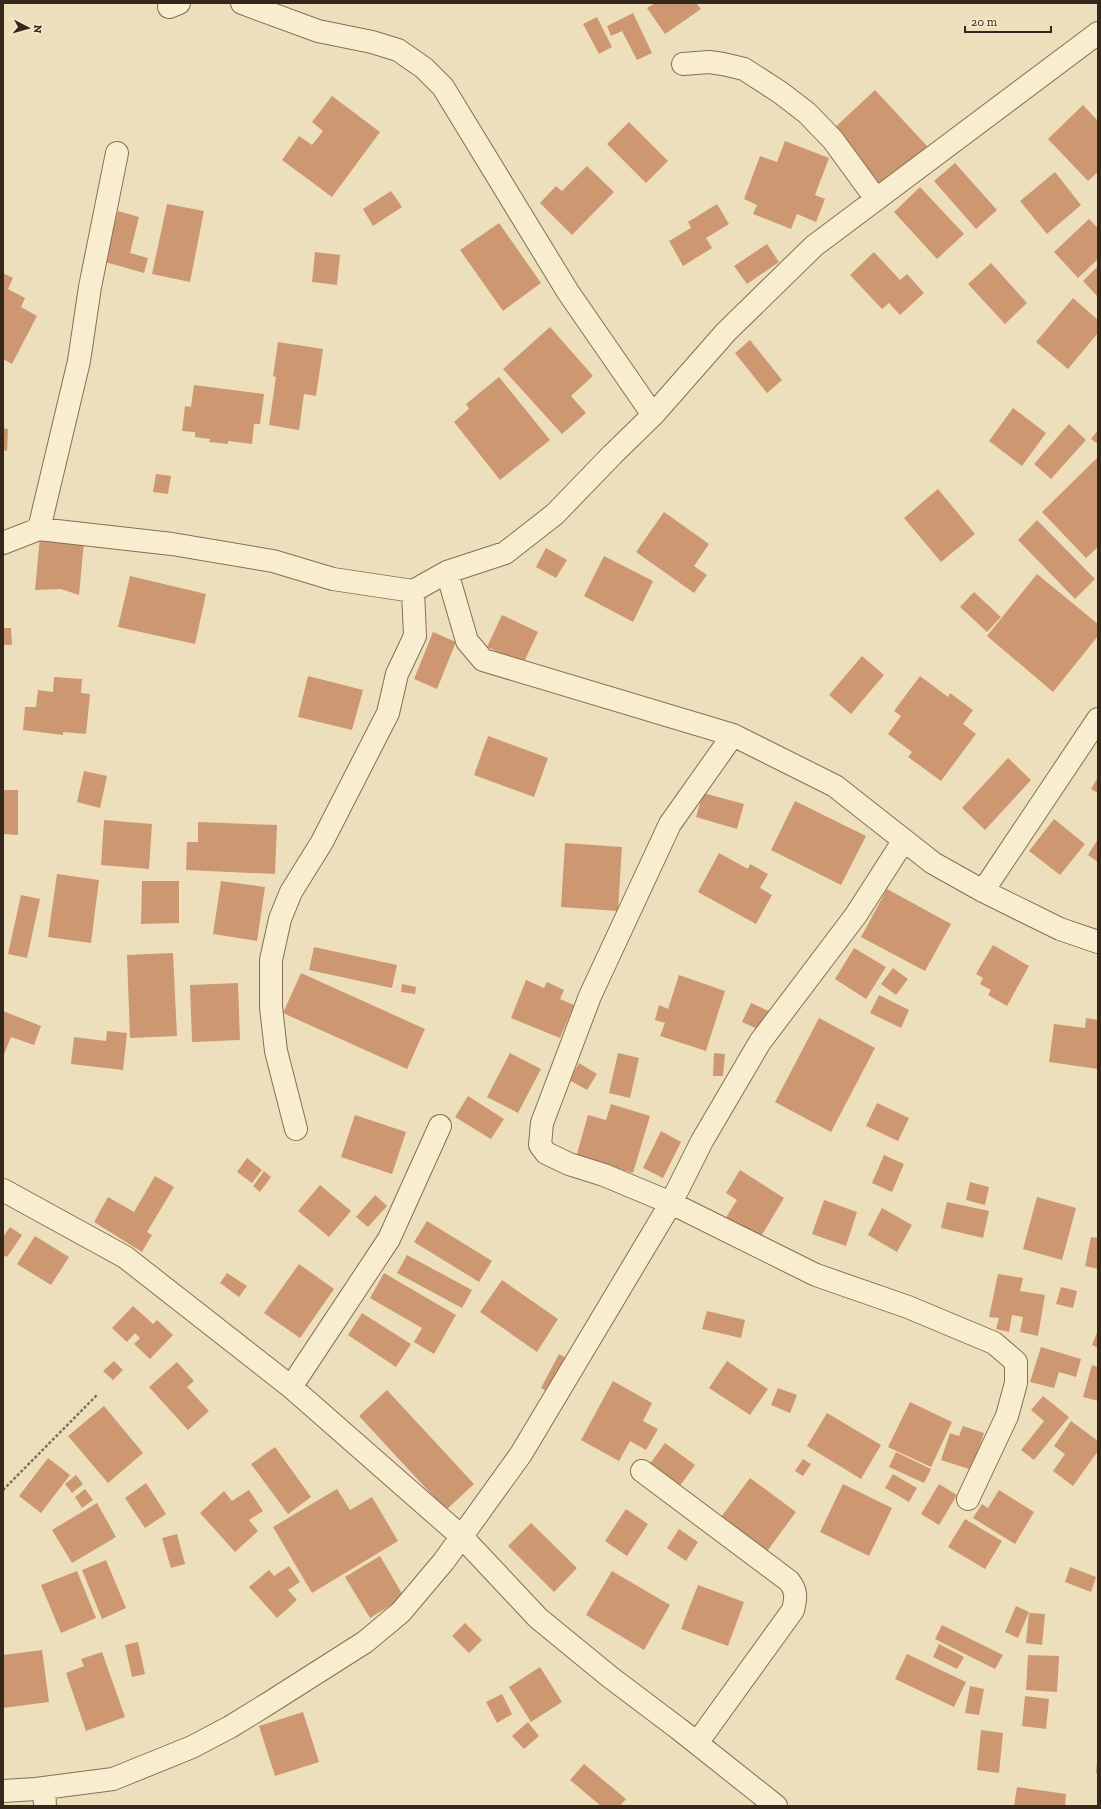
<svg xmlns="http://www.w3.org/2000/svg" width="1101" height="1809" font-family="'Zilla Slab',serif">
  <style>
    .building { fill: #cd9871 }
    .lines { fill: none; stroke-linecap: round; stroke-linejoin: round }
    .minor-casing { stroke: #856f55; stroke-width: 24 }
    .path { stroke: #856f55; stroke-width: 2.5; stroke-dasharray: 3 2; stroke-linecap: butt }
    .minor { stroke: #f9edcf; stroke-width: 22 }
  </style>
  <rect width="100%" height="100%" fill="#eedfbc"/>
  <!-- building -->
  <path class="building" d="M 655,3 L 696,3 L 701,9 L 665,34 L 647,8 Z
    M 633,13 L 652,53 L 637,60 L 622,31 L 611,36 L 607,26 Z
    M 597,17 L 612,47 L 599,54 L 583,24 Z
    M 875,90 L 928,147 L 881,190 L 829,133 Z
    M 332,96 L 380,132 L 332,197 L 282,160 L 299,136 L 312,145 L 323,131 L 312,122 Z
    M 1083,105 L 1098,121 L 1098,172 L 1088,181 L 1048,139 Z
    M 629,122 L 668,161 L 646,183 L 607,144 Z
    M 785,141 L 829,158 L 815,195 L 825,199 L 816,222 L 797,214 L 791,229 L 753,214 L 757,205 L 744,199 L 760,156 L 777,162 Z
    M 955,163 L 997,210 L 976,229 L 934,181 Z
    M 587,166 L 614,192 L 572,235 L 540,203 L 556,186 L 562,191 Z
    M 1055,172 L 1081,205 L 1047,234 L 1020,201 Z
    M 920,187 L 964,234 L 937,259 L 894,212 Z
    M 391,191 L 402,207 L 373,226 L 363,209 Z
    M 167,204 L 204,211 L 190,282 L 152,274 Z
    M 717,204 L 729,224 L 706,238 L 712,248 L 683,266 L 669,241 L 691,228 L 688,222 Z
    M 118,211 L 139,217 L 130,253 L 148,258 L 144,273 L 98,260 L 108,248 Z
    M 1089,219 L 1098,228 L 1098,259 L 1078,278 L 1054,252 Z
    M 499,223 L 541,283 L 503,311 L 460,250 Z
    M 767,244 L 779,262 L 747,284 L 734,266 Z
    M 315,252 L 340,255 L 337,285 L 312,282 Z
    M 874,252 L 900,280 L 907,274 L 924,293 L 900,315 L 889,303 L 882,309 L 850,275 Z
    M 991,263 L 1027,303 L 1005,324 L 968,284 Z
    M 1098,266 L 1098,297 L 1083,281 Z
    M 3,273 L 13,278 L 8,289 L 25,298 L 21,307 L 37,316 L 12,364 L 3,359 Z
    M 1073,298 L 1098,320 L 1098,333 L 1068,369 L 1036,342 Z
    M 550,327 L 593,376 L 571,396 L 586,413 L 562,434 L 503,369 Z
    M 750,340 L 782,380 L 767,393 L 735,353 Z
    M 278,342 L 323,349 L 316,396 L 304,394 L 299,430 L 269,425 L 276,377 L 273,376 Z
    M 499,377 L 550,440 L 500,480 L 454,422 L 469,409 L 466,404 Z
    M 194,385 L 264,394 L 260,424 L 254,424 L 252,444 L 228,441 L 228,444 L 209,442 L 210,439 L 195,437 L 195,432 L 182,431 L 185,406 L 191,407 Z
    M 1013,408 L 1046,433 L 1022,466 L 989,441 Z
    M 1069,424 L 1086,440 L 1051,479 L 1034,464 Z
    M 3,428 L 8,429 L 7,451 L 3,450 Z
    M 1098,430 L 1098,444 L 1091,439 Z
    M 1098,457 L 1098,547 L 1086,558 L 1042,512 Z
    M 156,474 L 171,476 L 168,494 L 153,492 Z
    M 938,489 L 975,534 L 941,562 L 904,518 Z
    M 664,512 L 709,544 L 694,566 L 707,575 L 694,593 L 636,552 Z
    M 1037,520 L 1095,579 L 1075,599 L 1018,540 Z
    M 40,537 L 84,542 L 79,595 L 61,589 L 35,590 Z
    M 546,548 L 567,560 L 556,578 L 536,567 Z
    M 604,556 L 653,581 L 633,622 L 584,596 Z
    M 1037,574 L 1098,624 L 1098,636 L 1053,692 L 987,636 Z
    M 130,576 L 206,594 L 195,644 L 118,627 Z
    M 974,592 L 1001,617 L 987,632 L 960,607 Z
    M 502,615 L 538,632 L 523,664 L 487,647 Z
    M 3,628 L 11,628 L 12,645 L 3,645 Z
    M 433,632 L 456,642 L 437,689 L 414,679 Z
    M 862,656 L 884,675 L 851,714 L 829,695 Z
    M 308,676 L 363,690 L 352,730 L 298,717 Z
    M 920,676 L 948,697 L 950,693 L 973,710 L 963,724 L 976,734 L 941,781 L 908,757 L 912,752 L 888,734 L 901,716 L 894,711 Z
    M 54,677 L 82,679 L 81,693 L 90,694 L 86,734 L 63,732 L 63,735 L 23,730 L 25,707 L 36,707 L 38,690 L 53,692 Z
    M 488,736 L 548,758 L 534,797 L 474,775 Z
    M 1008,758 L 1031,780 L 985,830 L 962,808 Z
    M 84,771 L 107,776 L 100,808 L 77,802 Z
    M 1098,777 L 1098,793 L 1091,789 Z
    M 3,790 L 18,790 L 18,835 L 3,834 Z
    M 703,793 L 744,804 L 737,829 L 696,817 Z
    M 795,801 L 866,836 L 841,885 L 771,850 Z
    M 1054,819 L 1085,844 L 1060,875 L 1029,851 Z
    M 104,820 L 152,824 L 149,869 L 101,865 Z
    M 198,822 L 277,825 L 275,874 L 186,870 L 187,842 L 198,842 Z
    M 1098,839 L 1098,862 L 1088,855 Z
    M 565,843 L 622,847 L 618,911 L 561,907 Z
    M 719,853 L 748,869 L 750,864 L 768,874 L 760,888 L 772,895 L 756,924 L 698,892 Z
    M 57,874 L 99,880 L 91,943 L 48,937 Z
    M 142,881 L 179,881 L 179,923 L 141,924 Z
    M 221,881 L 265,887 L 257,941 L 213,934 Z
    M 887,889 L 951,924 L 925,971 L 861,937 Z
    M 21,895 L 40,899 L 27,958 L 8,954 Z
    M 993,945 L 1029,966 L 1007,1006 L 988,995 L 991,990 L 980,984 L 983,978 L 976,974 Z
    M 314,947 L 397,965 L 392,988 L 309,970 Z
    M 854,948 L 886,967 L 866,999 L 835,979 Z
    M 173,953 L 177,1036 L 130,1038 L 127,955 Z
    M 893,968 L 908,979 L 896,995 L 881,984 Z
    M 301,973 L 425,1029 L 407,1069 L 283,1013 Z
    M 679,975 L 725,991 L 706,1051 L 660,1036 L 665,1023 L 655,1020 L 659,1005 L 668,1009 Z
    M 526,980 L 544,988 L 547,982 L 564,990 L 560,999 L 574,1005 L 560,1038 L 511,1018 Z
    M 238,983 L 240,1040 L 192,1042 L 190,985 Z
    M 402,984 L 416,987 L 415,994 L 401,992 Z
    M 879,995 L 909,1010 L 901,1028 L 870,1013 Z
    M 751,1003 L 771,1012 L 762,1031 L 742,1022 Z
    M 3,1011 L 41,1026 L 34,1045 L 11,1037 L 3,1057 Z
    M 819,1018 L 875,1048 L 831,1132 L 775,1102 Z
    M 1086,1018 L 1098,1020 L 1098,1069 L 1049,1062 L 1054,1024 L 1085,1028 Z
    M 107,1031 L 127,1033 L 123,1070 L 71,1064 L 74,1037 L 106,1041 Z
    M 510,1053 L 541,1069 L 518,1113 L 487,1097 Z
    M 618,1053 L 639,1058 L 630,1098 L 609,1093 Z
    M 714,1053 L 725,1054 L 723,1076 L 713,1076 Z
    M 579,1063 L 597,1074 L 587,1090 L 569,1080 Z
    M 468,1096 L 504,1119 L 491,1139 L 455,1117 Z
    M 877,1103 L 909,1118 L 898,1141 L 866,1126 Z
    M 611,1104 L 650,1116 L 633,1173 L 576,1157 L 588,1115 L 606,1120 Z
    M 355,1115 L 406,1132 L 392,1174 L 341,1157 Z
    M 661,1131 L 681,1142 L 663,1178 L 643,1168 Z
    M 884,1155 L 904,1164 L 892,1192 L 872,1183 Z
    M 247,1158 L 262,1170 L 252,1183 L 237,1172 Z
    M 740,1170 L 784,1198 L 757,1243 L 723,1222 L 737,1200 L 726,1193 Z
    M 264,1171 L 271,1177 L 260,1192 L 253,1186 Z
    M 155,1176 L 174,1187 L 147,1232 L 152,1235 L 142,1252 L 94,1222 L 108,1197 L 134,1212 Z
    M 970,1182 L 989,1187 L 985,1205 L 966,1200 Z
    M 320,1185 L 351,1211 L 329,1237 L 298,1211 Z
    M 375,1195 L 387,1206 L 368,1227 L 356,1217 Z
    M 1037,1197 L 1076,1208 L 1062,1260 L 1023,1249 Z
    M 824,1200 L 857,1212 L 846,1246 L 812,1234 Z
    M 947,1202 L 989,1211 L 983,1238 L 941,1228 Z
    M 882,1208 L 912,1225 L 897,1252 L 868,1235 Z
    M 427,1221 L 492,1261 L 479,1282 L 414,1242 Z
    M 10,1227 L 22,1235 L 7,1257 L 3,1255 L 3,1237 Z
    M 35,1236 L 69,1257 L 51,1285 L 17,1264 Z
    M 1091,1237 L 1098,1238 L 1098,1269 L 1085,1266 Z
    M 407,1255 L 472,1290 L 462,1308 L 397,1273 Z
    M 299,1264 L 334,1289 L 300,1338 L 264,1313 Z
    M 227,1273 L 247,1286 L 239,1297 L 220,1283 Z
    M 384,1273 L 456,1315 L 434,1354 L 414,1342 L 422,1328 L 370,1298 Z
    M 998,1274 L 1023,1278 L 1020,1291 L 1045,1295 L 1038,1336 L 1020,1332 L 1023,1317 L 1012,1315 L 1009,1332 L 996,1329 L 999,1318 L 989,1317 Z
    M 502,1280 L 558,1319 L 537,1352 L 480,1312 Z
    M 1061,1287 L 1077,1291 L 1073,1308 L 1056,1304 Z
    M 133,1306 L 153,1324 L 157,1320 L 173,1335 L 150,1359 L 134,1344 L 140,1338 L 135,1333 L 127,1342 L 112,1328 Z
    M 707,1311 L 745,1320 L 741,1338 L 702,1329 Z
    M 362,1313 L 411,1344 L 396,1367 L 348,1335 Z
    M 1098,1330 L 1098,1348 L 1092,1345 Z
    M 1041,1347 L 1081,1359 L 1076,1377 L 1059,1372 L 1054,1388 L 1030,1382 Z
    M 559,1354 L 572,1361 L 553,1395 L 541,1388 Z
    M 114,1361 L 123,1370 L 113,1380 L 103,1371 Z
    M 727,1361 L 768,1389 L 750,1415 L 709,1388 Z
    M 177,1362 L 194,1381 L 187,1387 L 209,1411 L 188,1430 L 149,1387 Z
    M 1092,1365 L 1098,1367 L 1098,1401 L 1083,1397 Z
    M 613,1381 L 652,1403 L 643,1421 L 658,1429 L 646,1450 L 630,1441 L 619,1461 L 581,1440 Z
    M 778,1388 L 797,1395 L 790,1413 L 771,1405 Z
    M 387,1390 L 474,1484 L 446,1510 L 359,1416 Z
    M 1043,1396 L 1069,1417 L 1034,1460 L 1021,1450 L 1044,1421 L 1031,1410 Z
    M 910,1402 L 952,1422 L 931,1467 L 888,1447 Z
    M 104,1406 L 143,1453 L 108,1483 L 68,1436 Z
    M 827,1413 L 881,1445 L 861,1479 L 807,1446 Z
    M 1071,1421 L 1098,1441 L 1098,1451 L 1073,1486 L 1053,1471 L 1065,1454 L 1054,1446 Z
    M 963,1426 L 984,1433 L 972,1470 L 941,1460 L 950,1433 L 959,1436 Z
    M 665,1443 L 695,1465 L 674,1494 L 644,1472 Z
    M 275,1447 L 311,1497 L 288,1514 L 251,1464 Z
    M 896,1452 L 931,1469 L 924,1483 L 889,1467 Z
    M 48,1458 L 70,1475 L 41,1513 L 19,1496 Z
    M 803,1459 L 811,1464 L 803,1476 L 795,1471 Z
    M 893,1474 L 917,1488 L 909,1502 L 885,1488 Z
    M 76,1475 L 83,1484 L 72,1493 L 65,1484 Z
    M 750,1478 L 796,1512 L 765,1554 L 719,1520 Z
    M 146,1483 L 166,1514 L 145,1528 L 125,1498 Z
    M 843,1484 L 892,1508 L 869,1556 L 820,1532 Z
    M 939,1484 L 957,1495 L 939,1525 L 921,1514 Z
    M 85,1489 L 93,1500 L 82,1508 L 75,1497 Z
    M 337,1489 L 350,1510 L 372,1497 L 398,1541 L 312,1593 L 273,1527 Z
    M 249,1490 L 263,1511 L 249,1520 L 258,1531 L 235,1552 L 200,1513 L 224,1491 L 232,1501 Z
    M 999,1490 L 1034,1512 L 1015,1544 L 973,1518 L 982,1504 L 988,1508 Z
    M 97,1503 L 116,1537 L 72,1563 L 52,1530 Z
    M 626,1509 L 648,1524 L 627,1556 L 605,1541 Z
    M 965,1519 L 1002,1541 L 985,1569 L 948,1547 Z
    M 531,1523 L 577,1568 L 554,1592 L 508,1546 Z
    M 679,1529 L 698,1542 L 686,1561 L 667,1548 Z
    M 177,1534 L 185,1564 L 171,1568 L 162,1538 Z
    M 380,1556 L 404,1597 L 370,1618 L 345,1577 Z
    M 106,1560 L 126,1608 L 102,1619 L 82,1570 Z
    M 289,1566 L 300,1582 L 288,1590 L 297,1600 L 277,1618 L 249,1587 L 269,1570 L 274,1576 Z
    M 1070,1567 L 1096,1577 L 1091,1592 L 1065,1582 Z
    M 77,1571 L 96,1618 L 61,1633 L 41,1585 Z
    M 612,1571 L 670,1605 L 644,1650 L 586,1615 Z
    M 698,1585 L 744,1602 L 728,1646 L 681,1629 Z
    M 1016,1606 L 1029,1612 L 1018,1638 L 1005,1632 Z
    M 1029,1613 L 1045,1614 L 1042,1645 L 1026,1643 Z
    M 465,1623 L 482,1640 L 469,1653 L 452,1636 Z
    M 942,1625 L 1003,1655 L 995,1669 L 935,1639 Z
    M 138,1642 L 145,1674 L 132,1677 L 125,1645 Z
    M 939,1644 L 964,1657 L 957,1669 L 933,1657 Z
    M 42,1650 L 49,1702 L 3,1708 L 3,1655 Z
    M 102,1652 L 125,1717 L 86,1731 L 66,1673 L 84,1666 L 81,1659 Z
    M 907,1654 L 966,1682 L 954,1707 L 895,1679 Z
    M 1028,1655 L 1059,1656 L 1057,1692 L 1026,1690 Z
    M 540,1667 L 562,1702 L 531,1722 L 509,1687 Z
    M 970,1686 L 984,1689 L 979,1715 L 965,1713 Z
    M 502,1694 L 512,1714 L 497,1723 L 486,1702 Z
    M 1025,1696 L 1049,1699 L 1046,1729 L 1022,1726 Z
    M 303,1712 L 319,1762 L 275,1776 L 259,1726 Z
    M 528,1722 L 539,1736 L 524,1749 L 512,1736 Z
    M 981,1730 L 1003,1733 L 999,1773 L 977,1770 Z
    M 1097,1762 L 1098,1762 L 1098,1773 L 1096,1773 Z
    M 584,1764 L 626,1799 L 620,1806 L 601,1806 L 570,1780 Z
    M 1017,1787 L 1066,1794 L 1065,1806 L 1014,1806 Z"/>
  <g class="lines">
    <!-- minor casing -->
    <g class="minor-casing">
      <path id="minor" d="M 242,3 L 318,31 L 372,42 L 398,50 L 424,68 L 443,87 L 568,292 L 653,415
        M 169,7 L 179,3
        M 683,64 L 709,62 L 723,64 L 744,69 L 781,93 L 807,113 L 833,140 L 876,199
        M 39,529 L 79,361 L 90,287 L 117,153
        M 3,543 L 39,529 L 172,544 L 273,561 L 333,579 L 413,591 L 447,572 L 505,553 L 555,514 L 612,455 L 653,415 L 726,332 L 814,246 L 1098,33
        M 447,572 L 467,641 L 483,660 L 733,735 L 835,786 L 933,863 L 983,891 L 1060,929 L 1098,942
        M 733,735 L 670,824 L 590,996 L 542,1123 L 540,1145 L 546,1153 L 569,1164 L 604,1175 L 671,1203 L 816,1275 L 908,1307 L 994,1343 L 1016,1362 L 1016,1383 L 1007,1416 L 968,1499
        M 983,891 L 1098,719
        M 296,1129 L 276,1051 L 271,1007 L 271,960 L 280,919 L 291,892 L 322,842 L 388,713 L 397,674 L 415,636 L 413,591
        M 3,1190 L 125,1257 L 291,1387 L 462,1537 L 538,1618 L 610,1677 L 679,1729 L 776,1806
        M 291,1387 L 389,1239 L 440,1126
        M 642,1471 L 789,1581 C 797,1591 796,1598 793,1610 L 697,1743
        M 44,1788 L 45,1806
        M 3,1791 L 36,1789 L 113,1779 L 192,1747 L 230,1727 L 269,1703 L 365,1642 L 401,1612 L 444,1561 L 521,1454 L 671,1203 L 702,1141 L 760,1042 L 856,915 L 904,840"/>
    </g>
    <!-- path -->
    <path class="path" d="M 3,1490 L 98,1394"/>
    <!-- minor -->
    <use href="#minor" class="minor"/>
  </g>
  <!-- border -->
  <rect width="1101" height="1809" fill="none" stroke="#34271b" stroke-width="8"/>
  <!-- north arrow -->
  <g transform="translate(28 28) rotate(96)" stroke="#f6eacb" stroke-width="3" paint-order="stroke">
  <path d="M0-3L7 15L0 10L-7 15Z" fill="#34271b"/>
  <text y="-6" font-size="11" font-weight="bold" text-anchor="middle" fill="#34271b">N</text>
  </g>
  <!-- scale -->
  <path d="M965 26v6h86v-6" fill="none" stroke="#34271b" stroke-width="2"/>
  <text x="971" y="26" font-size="12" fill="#34271b" stroke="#f6eacb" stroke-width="3" paint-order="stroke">20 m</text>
</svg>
